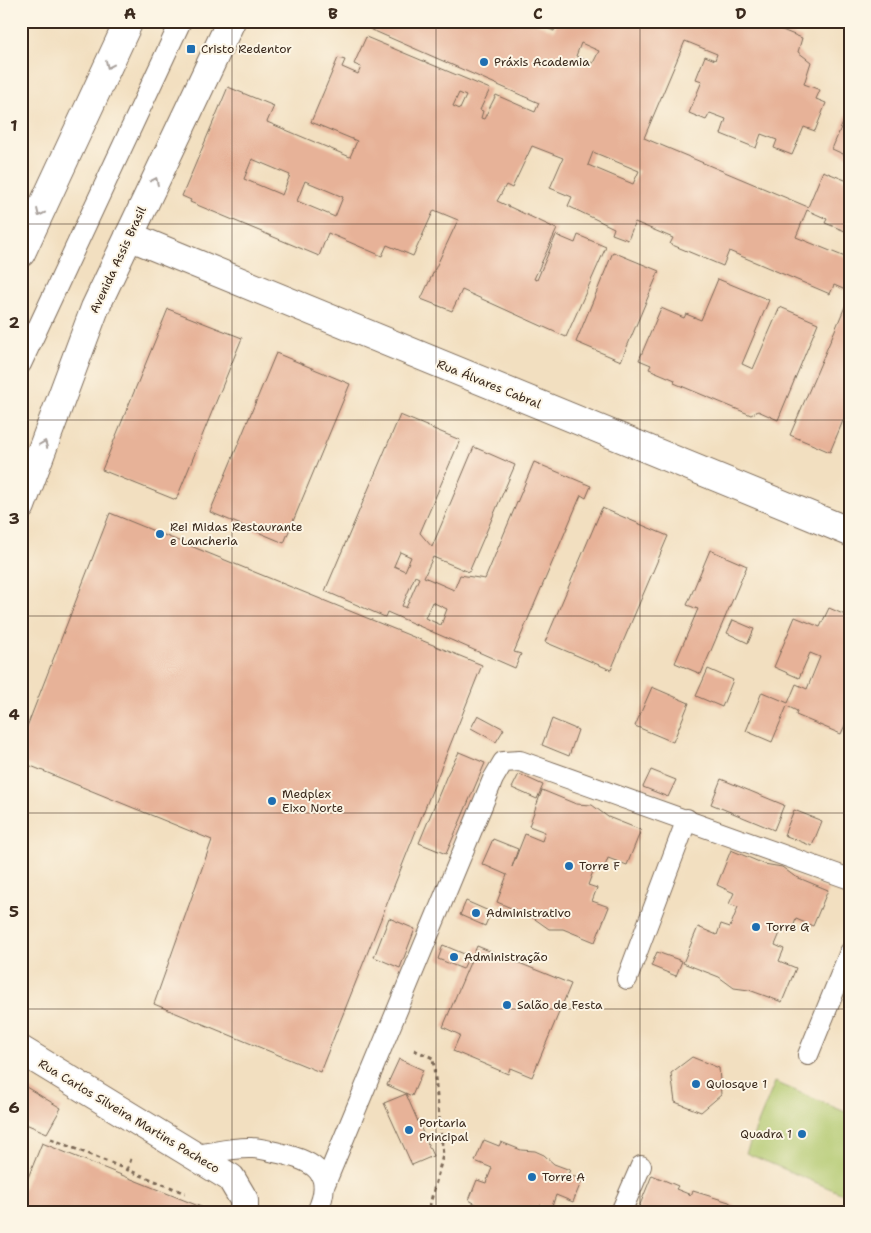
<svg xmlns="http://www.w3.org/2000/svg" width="871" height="1233" font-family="'Shantell Sans',sans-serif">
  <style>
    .green { fill: #b0c86d; stroke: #767946 }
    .building { fill: #e7b298; fill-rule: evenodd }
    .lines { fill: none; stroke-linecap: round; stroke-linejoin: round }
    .service-casing { stroke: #7b6957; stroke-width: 22 }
    .minor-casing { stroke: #7b6957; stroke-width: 30 }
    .tertiary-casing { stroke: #7b6957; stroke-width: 30 }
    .secondary-casing { stroke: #7b6957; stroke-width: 30 }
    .path { stroke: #7b6957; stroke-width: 3; stroke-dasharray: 4 4; stroke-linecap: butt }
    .service { stroke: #fff; stroke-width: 20 }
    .minor { stroke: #fff; stroke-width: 28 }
    .tertiary { stroke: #fff; stroke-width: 28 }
    .secondary { stroke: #fff; stroke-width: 28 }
    .oneway { stroke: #a79f9a }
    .grid { fill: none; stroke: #3b2a1e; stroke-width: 1; stroke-opacity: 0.55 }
    .poi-dot { fill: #1f6fb2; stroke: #fcf5e5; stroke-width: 2 }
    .labels { text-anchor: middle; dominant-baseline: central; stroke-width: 4; stroke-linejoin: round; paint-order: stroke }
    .poi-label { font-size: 12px; fill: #3b2a1e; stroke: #fcf5e5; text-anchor: start }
    .street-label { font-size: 12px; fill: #3b2a1e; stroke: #fcf5e5 }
    .neatline { fill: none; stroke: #3b2a1e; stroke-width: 2 }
    .grid-label { font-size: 16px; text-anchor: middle; font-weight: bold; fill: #3b2a1e }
  </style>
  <rect width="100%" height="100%" fill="#fcf5e5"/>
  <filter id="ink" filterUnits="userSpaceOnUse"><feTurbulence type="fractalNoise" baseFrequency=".02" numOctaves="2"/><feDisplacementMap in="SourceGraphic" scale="10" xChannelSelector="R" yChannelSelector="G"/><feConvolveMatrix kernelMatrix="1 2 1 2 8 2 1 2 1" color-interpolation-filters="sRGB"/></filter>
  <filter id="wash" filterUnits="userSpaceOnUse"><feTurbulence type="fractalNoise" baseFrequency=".0096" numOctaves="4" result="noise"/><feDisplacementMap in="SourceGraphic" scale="20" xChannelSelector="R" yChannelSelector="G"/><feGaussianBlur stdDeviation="1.12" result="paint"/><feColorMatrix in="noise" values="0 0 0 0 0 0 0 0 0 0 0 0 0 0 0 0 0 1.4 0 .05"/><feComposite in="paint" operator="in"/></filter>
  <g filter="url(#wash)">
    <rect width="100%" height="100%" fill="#f2dfc0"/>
    <!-- green -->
    <path class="green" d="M 775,1082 L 850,1114 L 850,1197 L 746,1153 Z"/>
    <g id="blocks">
      <!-- building -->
      <path class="building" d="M 21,21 L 29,21 L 21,39 Z
        M 374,21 L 531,21 L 554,31 L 558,21 L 760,21 L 802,38 L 798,52 L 811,62 L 804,84 L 820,90 L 816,99 L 826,103 L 815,131 L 804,127 L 792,155 L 774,148 L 777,140 L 761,134 L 756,148 L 721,134 L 726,119 L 710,113 L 706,120 L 689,113 L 702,81 L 696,79 L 705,56 L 715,60 L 717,54 L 685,41 L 644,138 L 808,207 L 823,171 L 850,182 L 850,233 L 825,223 L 827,219 L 807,210 L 796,237 L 850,259 L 850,292 L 834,285 L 830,294 L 729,251 L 723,266 L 670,244 L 673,238 L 635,222 L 628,240 L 612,234 L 614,228 L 568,206 L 572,197 L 550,188 L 563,158 L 532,146 L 512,188 L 506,185 L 497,201 L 557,229 L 534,279 L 537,280 L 556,235 L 575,243 L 578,235 L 606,247 L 566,337 L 462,290 L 452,311 L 421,299 L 458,220 L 434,210 L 413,256 L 387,245 L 382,256 L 328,233 L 319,256 L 190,202 L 191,200 L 182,196 L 228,87 L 274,106 L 267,122 L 350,157 L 357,141 L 311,122 L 338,58 L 345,60 L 342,67 L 358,74 L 361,67 L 354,64 L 366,37 L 490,89 L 480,110 L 483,111 L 481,118 L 484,119 L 496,95 L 535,112 L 539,103 L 370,29 ZM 581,43 L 599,51 L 593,63 L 576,56 ZM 459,93 L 466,96 L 460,109 L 453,106 ZM 593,152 L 639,171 L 633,184 L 588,165 ZM 252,159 L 290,175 L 282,195 L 244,179 ZM 305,181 L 343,197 L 335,217 L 297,201 Z
        M 850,106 L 850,157 L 832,149 Z
        M 613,252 L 659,271 L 621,361 L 576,342 Z
        M 718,279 L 769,300 L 742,364 L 753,369 L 780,307 L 818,323 L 778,420 L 758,411 L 751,415 L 674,383 L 675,380 L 649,369 L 651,365 L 639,360 L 661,308 L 684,318 L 686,314 L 701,320 Z
        M 850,295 L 850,404 L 830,452 L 790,435 Z
        M 168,309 L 242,338 L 176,500 L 102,470 Z
        M 276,353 L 350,384 L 284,543 L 210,512 Z
        M 400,415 L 460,440 L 420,533 L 432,547 L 474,447 L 515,465 L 469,572 L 433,557 L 424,577 L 454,590 L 460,575 L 485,579 L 534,462 L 591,486 L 586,498 L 581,495 L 514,652 L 521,654 L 515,668 L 387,612 L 385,617 L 325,591 ZM 400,552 L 411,557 L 405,571 L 394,566 ZM 415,576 L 419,578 L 406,608 L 402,606 ZM 432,602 L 447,609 L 441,625 L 425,618 Z
        M 602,508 L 668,536 L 611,670 L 545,642 Z
        M 110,513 L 482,665 L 320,1072 L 154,1004 L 212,840 L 21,762 L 21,742 Z
        M 710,550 L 747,566 L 701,674 L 675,663 L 698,609 L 687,605 Z
        M 829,608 L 850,617 L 850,714 L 841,734 L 796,715 L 797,711 L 787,706 L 772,742 L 746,731 L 762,692 L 788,703 L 796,684 L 807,689 L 820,657 L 810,653 L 799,678 L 774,667 L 795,617 L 820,627 Z
        M 733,620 L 754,629 L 748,643 L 727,633 Z
        M 708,669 L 733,680 L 722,707 L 696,696 Z
        M 652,687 L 689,703 L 673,742 L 635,726 Z
        M 478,715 L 504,729 L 496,742 L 471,728 Z
        M 552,719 L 578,730 L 569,756 L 542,745 Z
        M 459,752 L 485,763 L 446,854 L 419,843 L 447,775 Z
        M 651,770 L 676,780 L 668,797 L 643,787 Z
        M 519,774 L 543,785 L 537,799 L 512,788 Z
        M 721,779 L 784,805 L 774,830 L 711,804 Z
        M 542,790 L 576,804 L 592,805 L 608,817 L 641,830 L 627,865 L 608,858 L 604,869 L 595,866 L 588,885 L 597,888 L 592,901 L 609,907 L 595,942 L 563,929 L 549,929 L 532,917 L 497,902 L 507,875 L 482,864 L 493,839 L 518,849 L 512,867 L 525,834 L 542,841 L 545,832 L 529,826 Z
        M 794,810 L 822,821 L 812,846 L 784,835 Z
        M 731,850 L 764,864 L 782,867 L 794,876 L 828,890 L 813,926 L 796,919 L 792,930 L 783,926 L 775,945 L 784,949 L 779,961 L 796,968 L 782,1002 L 749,990 L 734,988 L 719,977 L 683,963 L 698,927 L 717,935 L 721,924 L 730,927 L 738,907 L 729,904 L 734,893 L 717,885 Z
        M 466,901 L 491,912 L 485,926 L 460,915 Z
        M 389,918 L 415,929 L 400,968 L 374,957 Z
        M 443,945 L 469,956 L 463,969 L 438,959 Z
        M 477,946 L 571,984 L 532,1077 L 510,1068 L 508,1074 L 453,1051 L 460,1035 L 443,1027 Z
        M 657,952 L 682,961 L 676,976 L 651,966 Z
        M 692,1057 L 719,1068 L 721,1095 L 701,1112 L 675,1102 L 671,1073 Z
        M 399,1059 L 423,1070 L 412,1096 L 387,1085 Z
        M 21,1084 L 61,1108 L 47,1133 L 21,1122 Z
        M 406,1094 L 433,1156 L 412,1165 L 384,1103 Z
        M 484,1140 L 499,1146 L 501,1142 L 521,1150 L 535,1151 L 544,1155 L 554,1164 L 570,1170 L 568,1174 L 582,1180 L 573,1202 L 556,1195 L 551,1209 L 540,1205 L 537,1212 L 473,1212 L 476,1204 L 469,1200 L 477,1180 L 486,1183 L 492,1168 L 475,1161 Z
        M 42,1143 L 206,1209 L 205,1212 L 21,1212 L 21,1195 Z
        M 652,1175 L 678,1186 L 676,1189 L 691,1195 L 693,1191 L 729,1202 L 742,1212 L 637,1212 Z"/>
    </g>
  </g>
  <g filter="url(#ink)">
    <use href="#blocks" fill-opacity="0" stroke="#7b6957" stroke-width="1"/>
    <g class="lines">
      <!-- service casing -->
      <g class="service-casing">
        <path id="service" d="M 21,364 L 181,21
          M 627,979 L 687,819
          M 808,1055 L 850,952
          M 194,1155 C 212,1153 233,1147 252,1148 C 260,1148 270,1151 279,1153 C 315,1161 335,1173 317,1212
          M 325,1184 L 493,779 L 503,762 L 520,761 L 850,879
          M 621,1212 L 641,1166"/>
      </g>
      <!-- minor casing -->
      <g class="minor-casing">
        <path id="minor" d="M 129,236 L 850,532"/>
      </g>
      <!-- tertiary casing -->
      <g class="tertiary-casing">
        <path id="tertiary" d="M 21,1050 L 231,1178 L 244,1200 L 244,1212"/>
      </g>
      <!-- secondary casing -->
      <g class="secondary-casing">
        <path id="secondary" d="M 21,253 L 129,21
          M 21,506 L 95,308 L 231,21"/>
      </g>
      <!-- path -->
      <path class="path" d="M 414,1050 L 433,1058 L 443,1155 L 428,1212
        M 51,1139 L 185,1193
        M 127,1170 L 131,1159"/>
      <!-- service -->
      <use href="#service" class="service"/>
      <!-- minor -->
      <use href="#minor" class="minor"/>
      <!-- tertiary -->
      <use href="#tertiary" class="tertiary"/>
      <!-- secondary -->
      <use href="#secondary" class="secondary"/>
    </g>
    <!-- one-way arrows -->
    <defs><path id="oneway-chevron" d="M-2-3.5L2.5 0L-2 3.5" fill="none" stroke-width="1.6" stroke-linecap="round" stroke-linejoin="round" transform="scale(1.25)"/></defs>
    <g class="oneway">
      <use href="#oneway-chevron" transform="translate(109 65) rotate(115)"/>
      <use href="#oneway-chevron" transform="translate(155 181) rotate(-65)"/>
      <use href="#oneway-chevron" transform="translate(40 213) rotate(115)"/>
      <use href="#oneway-chevron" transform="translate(44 444) rotate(-69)"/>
    </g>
  </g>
  <!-- grid -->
  <path class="grid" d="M 232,21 L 232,1212M 436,21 L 436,1212M 640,21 L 640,1212M 21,224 L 850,224M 21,420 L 850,420M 21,616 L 850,616M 21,813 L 850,813M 21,1009 L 850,1009"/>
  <!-- markers -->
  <g class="poi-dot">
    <rect x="186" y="44" width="10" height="10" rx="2.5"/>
    <circle cx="484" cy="62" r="5"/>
    <circle cx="160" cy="534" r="5"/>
    <circle cx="272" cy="801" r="5"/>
    <circle cx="569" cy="866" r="5"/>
    <circle cx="476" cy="913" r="5"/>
    <circle cx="756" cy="927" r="5"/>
    <circle cx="454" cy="957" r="5"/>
    <circle cx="507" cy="1005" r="5"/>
    <circle cx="696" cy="1084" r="5"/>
    <circle cx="409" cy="1130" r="5"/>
    <circle cx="802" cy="1134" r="5"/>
    <circle cx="532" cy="1177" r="5"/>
  </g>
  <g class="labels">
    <!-- poi labels -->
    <g class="poi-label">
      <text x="201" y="49">Cristo Redentor</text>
      <text x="494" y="62">Práxis Academia</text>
      <text x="170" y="527">Rei Midas Restaurante<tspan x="170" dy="14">e Lancheria</tspan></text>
      <text x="282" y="794">Medplex<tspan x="282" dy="14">Eixo Norte</tspan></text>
      <text x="579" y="866">Torre F</text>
      <text x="486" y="913">Administrativo</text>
      <text x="766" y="927">Torre G</text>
      <text x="464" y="957">Administração</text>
      <text x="517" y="1005">Salão de Festa</text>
      <text x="706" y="1084">Quiosque 1</text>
      <text x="419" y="1123">Portaria<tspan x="419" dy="14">Principal</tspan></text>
      <text x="792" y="1134" text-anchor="end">Quadra 1</text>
      <text x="542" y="1177">Torre A</text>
    </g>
    <!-- street labels -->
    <g class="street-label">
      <text transform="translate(118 260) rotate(-65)">Avenida Assis Brasil</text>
      <text transform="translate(489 384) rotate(22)">Rua Álvares Cabral</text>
      <text transform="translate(129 1116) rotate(31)">Rua Carlos Silveira Martins Pacheco</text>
    </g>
  </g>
  <!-- margin -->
  <rect width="871" height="1233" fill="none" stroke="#fcf5e5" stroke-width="55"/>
  <rect x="28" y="28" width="816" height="1178" class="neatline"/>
  <g class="grid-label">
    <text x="130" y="19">A</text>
    <text x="333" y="19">B</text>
    <text x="538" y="19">C</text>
    <text x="741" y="19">D</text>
    <text x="14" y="131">1</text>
    <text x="14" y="328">2</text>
    <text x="14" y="524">3</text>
    <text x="14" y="720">4</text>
    <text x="14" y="917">5</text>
    <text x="14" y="1113">6</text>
  </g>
</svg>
